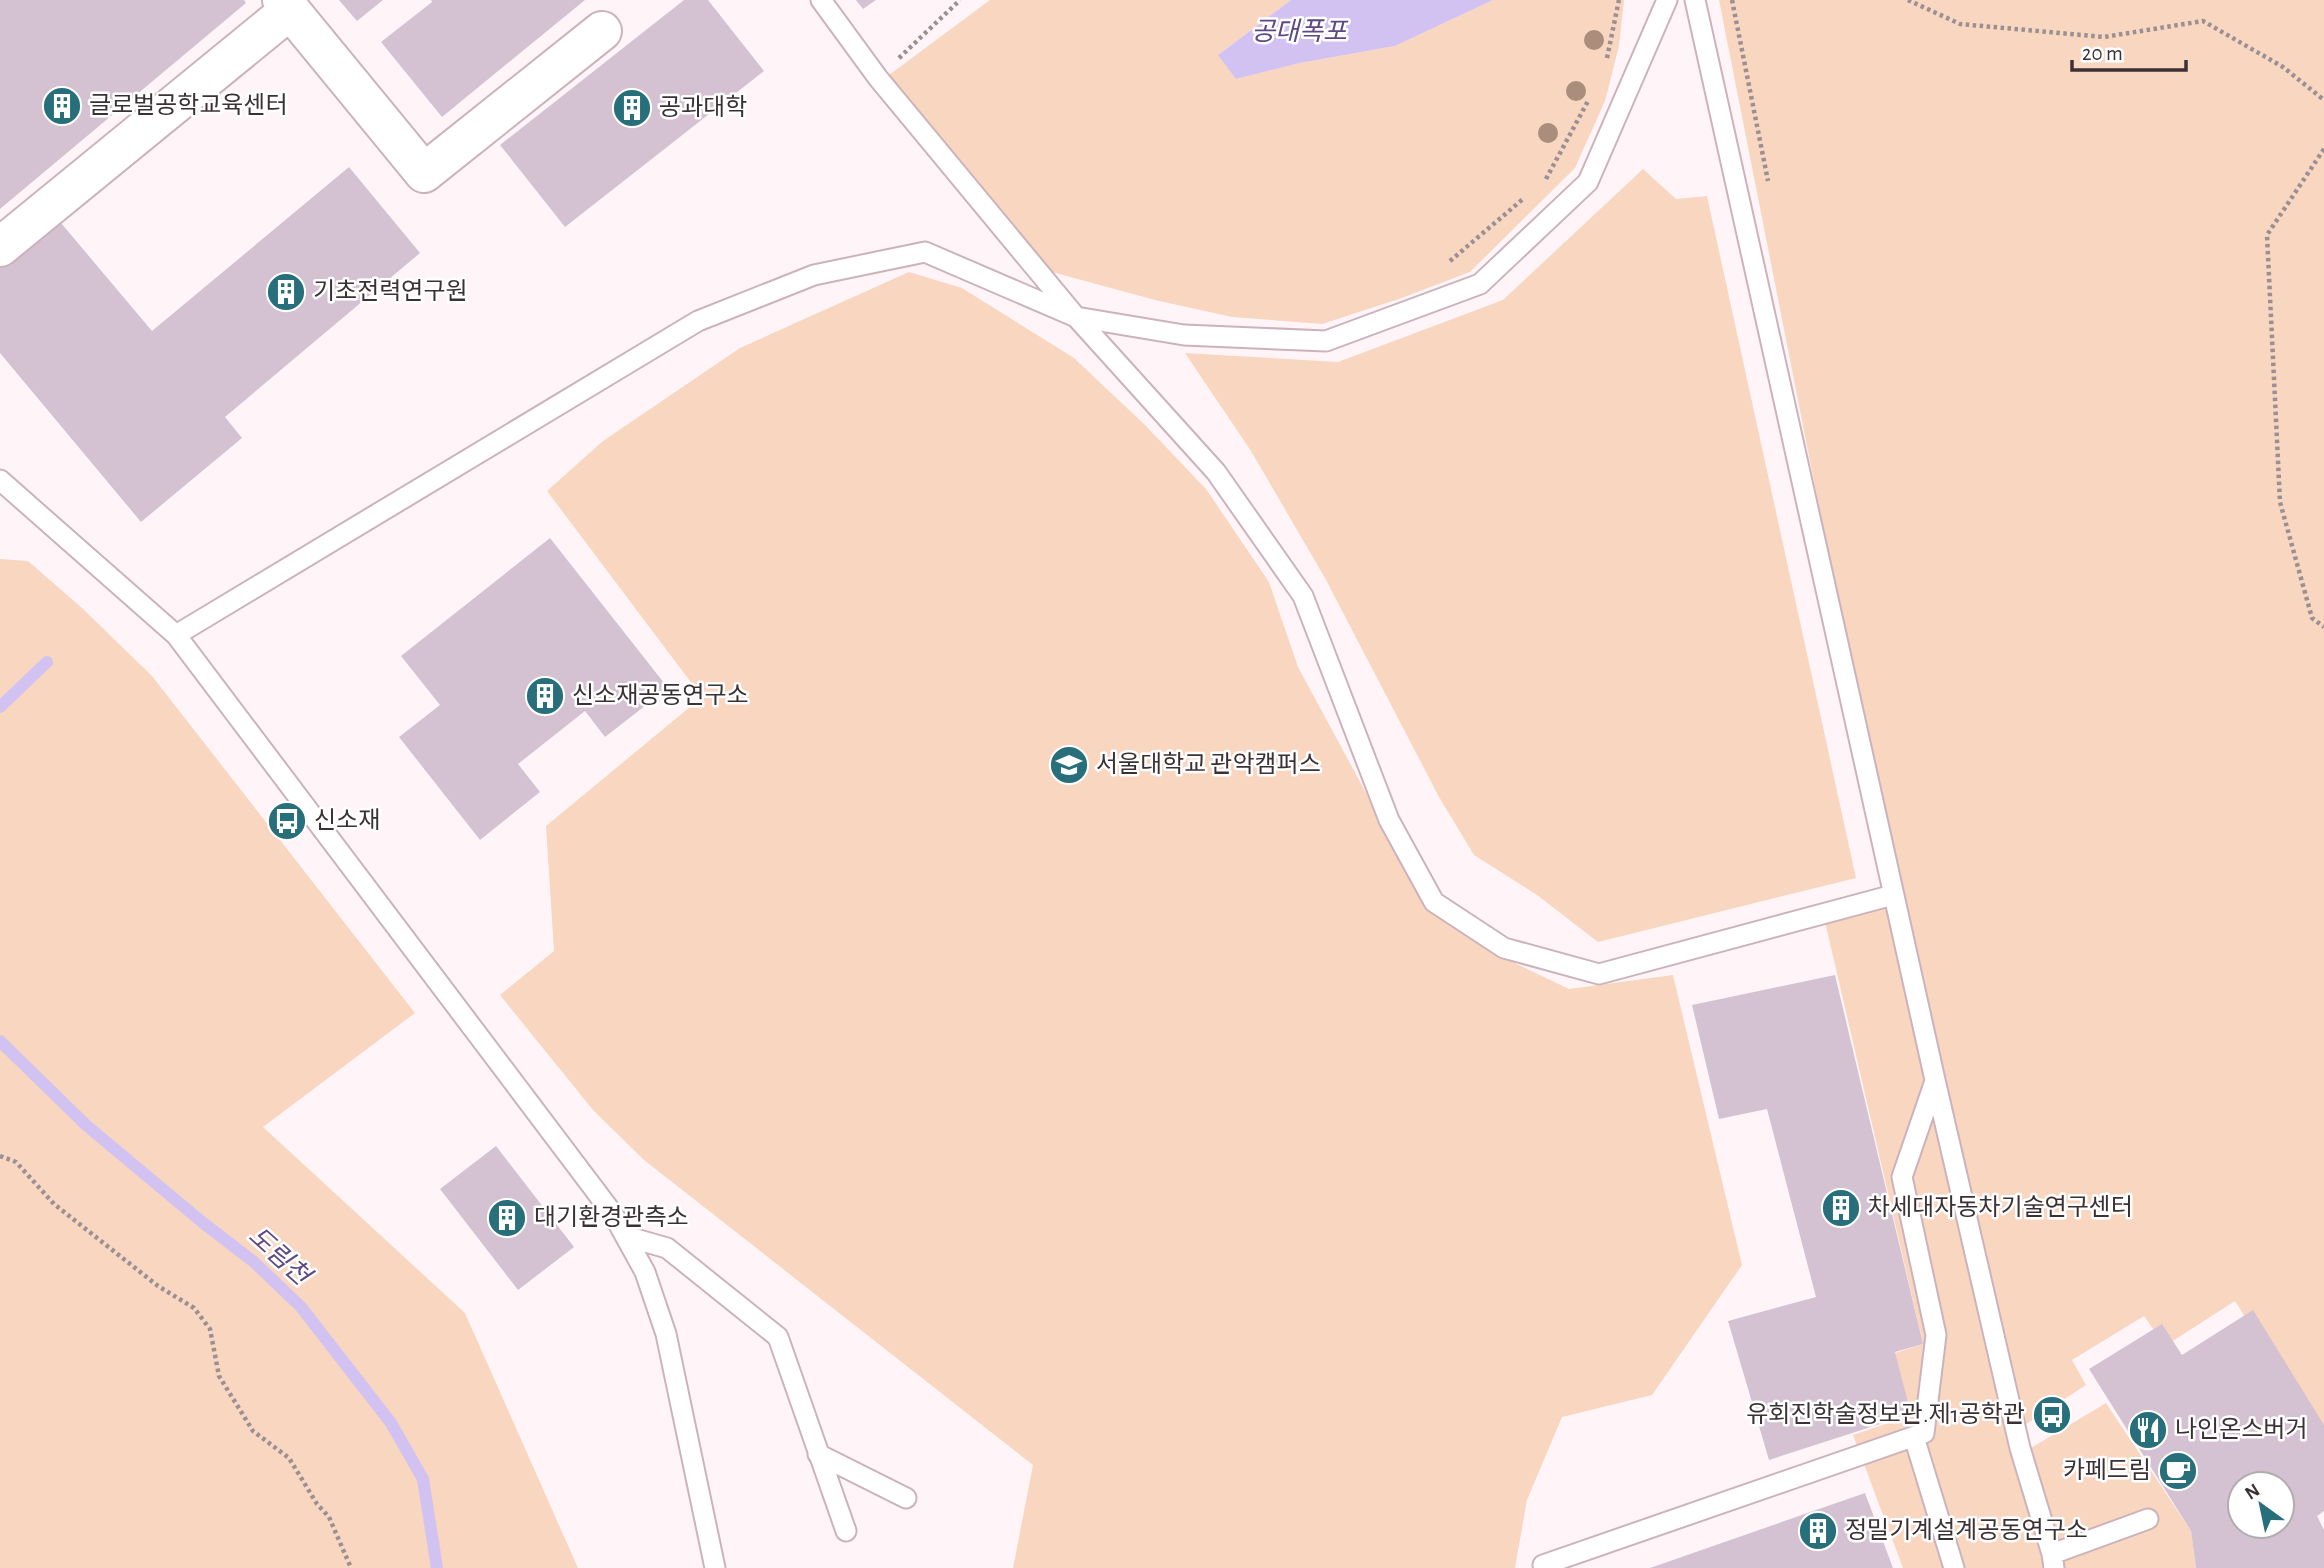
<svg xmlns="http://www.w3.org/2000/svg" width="2324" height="1568" font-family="'Alegreya Sans','Noto Sans KR',sans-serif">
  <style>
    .green { fill: #f8d6c0 }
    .water { fill: #d1c2f2 }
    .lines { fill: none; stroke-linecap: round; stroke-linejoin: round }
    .stream { stroke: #d1c2f2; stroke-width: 12 }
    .building { fill: #d4c2d2; fill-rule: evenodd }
    .lane-casing { stroke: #ccb3bb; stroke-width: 23 }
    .street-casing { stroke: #ccb3bb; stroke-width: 42 }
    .path { stroke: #9a9093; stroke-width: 4.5; stroke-dasharray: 3.5 3.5; stroke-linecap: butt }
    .lane { stroke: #fff; stroke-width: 19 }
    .street { stroke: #fff; stroke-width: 38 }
    .tree { fill: #aa8d7b }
    .labels { text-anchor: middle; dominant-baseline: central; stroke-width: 5; stroke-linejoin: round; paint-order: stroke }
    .poi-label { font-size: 24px; fill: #3b3134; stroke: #fff; text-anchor: start }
    .water-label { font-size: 26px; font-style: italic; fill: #5e4884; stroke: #fff }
  </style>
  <rect width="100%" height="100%" fill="#fff5f8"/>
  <!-- green -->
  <path class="green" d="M 990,0 L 1291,0 L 1219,54 L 1236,79 L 1300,63 L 1395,46 L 1493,0 L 1624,0 L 1619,46 L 1605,101 L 1575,168 L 1470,272 L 1399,299 L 1322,324 L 1232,317 L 1155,300 L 1052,272 L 974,185 L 885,78 Z
    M 1719,0 L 2324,0 L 2324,1444 L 2235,1301 L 2165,1346 L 2144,1316 L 2072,1360 L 2086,1385 L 2017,1430 L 2051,1568 L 1903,1568 L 1853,1435 L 1909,1416 L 1895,1353 L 1923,1344 L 1823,913 L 1893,895 L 1910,1011 L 1929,1064 Z
    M 1643,169 L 1676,199 L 1707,196 L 1856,878 L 1598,942 L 1537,895 L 1474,855 L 1439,797 L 1325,578 L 1251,451 L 1185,353 L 1338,362 L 1503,300 Z
    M 909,272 L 962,288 L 1074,358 L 1145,425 L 1206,489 L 1269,582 L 1298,667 L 1378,815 L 1424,906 L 1502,957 L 1569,989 L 1673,975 L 1742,1265 L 1652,1395 L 1562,1417 L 1527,1500 L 1515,1568 L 1013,1568 L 1033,1465 L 644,1160 L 593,1110 L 500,995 L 554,951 L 546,826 L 702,697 L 547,491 L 603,441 L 740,348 Z
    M 0,559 L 28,561 L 82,608 L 152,676 L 415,1013 L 263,1127 L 465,1313 L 578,1568 L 0,1568 Z
    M 2106,1403 L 2191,1531 L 2196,1568 L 2054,1568 L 2026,1451 Z"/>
  <!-- water -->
  <path class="water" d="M 1291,0 L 1493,0 L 1395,46 L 1300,63 L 1236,79 L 1218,55 Z"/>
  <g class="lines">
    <!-- stream -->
    <path class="stream" d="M 0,707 L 47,662
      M 0,1041 L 86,1125 L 202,1222 L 254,1262 L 301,1307 L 391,1423 L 423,1479 L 437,1568"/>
  </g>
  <!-- building -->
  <path class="building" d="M 0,0 L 244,0 L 246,3 L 0,209 Z
    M 339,0 L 383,0 L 357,21 Z
    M 431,0 L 585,0 L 442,117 L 381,42 L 432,2 Z
    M 684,0 L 708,0 L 764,71 L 565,227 L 500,145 Z
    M 856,0 L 876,0 L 863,9 Z
    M 349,167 L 420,253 L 225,417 L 242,438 L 141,522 L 0,353 L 0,263 L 56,217 L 152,331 Z
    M 550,538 L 668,688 L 605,737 L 585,711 L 518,764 L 540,792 L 480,840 L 399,737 L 440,705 L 401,656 Z
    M 1835,975 L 1923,1344 L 1895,1352 L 1911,1414 L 1769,1460 L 1728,1321 L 1816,1297 L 1767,1109 L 1719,1119 L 1692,1005 Z
    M 496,1146 L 574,1247 L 518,1290 L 440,1189 Z
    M 2253,1310 L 2324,1425 L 2324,1511 L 2317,1516 L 2324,1530 L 2324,1568 L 2196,1568 L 2191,1531 L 2089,1369 L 2162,1324 L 2182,1355 ZM 2240,1484 L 2282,1484 L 2282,1526 L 2240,1526 Z
    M 1865,1493 L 1893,1568 L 1650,1568 Z"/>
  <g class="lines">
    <!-- lane casing -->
    <g class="lane-casing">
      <path id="lane" d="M 821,0 L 878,78 L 1076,317 L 1216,472 L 1303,596 L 1389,820 L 1434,902 L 1504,948 L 1599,974 L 1893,895
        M 1695,0 L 1935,1080 L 2020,1448 L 2052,1554 L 2054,1568
        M 0,480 L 176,635 L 613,1214 L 645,1272 L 666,1334 L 715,1568
        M 176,635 L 698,321 L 814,275 L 925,252 L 1076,317 L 1184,335 L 1326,341 L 1480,284 L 1588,182 L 1667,0
        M 625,1236 L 667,1248 L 778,1337 L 846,1531
        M 1914,1437 L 1954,1568
        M 818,1454 L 906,1498
        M 2052,1554 L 2148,1519
        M 1544,1568 L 1543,1565 L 1924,1433 L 1936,1335 L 1902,1177 L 1935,1081"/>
    </g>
    <!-- street casing -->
    <g class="street-casing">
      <path id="street" d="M 282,0 L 424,173 L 602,31
        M 0,247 L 290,10"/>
    </g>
    <!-- path -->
    <path class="path" d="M 1732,0 L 1768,181
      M 1908,0 L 1960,24 L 2104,37 L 2203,21 L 2283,67 L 2324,100
      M 899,58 L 960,0
      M 1607,58 L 1619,0
      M 2324,149 L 2267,235 L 2280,502 L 2312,618 L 2324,627
      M 1546,179 L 1588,101
      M 1450,261 L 1523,199
      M 0,1156 L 16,1162 L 54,1204 L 158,1286 L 194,1308 L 210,1329 L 219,1376 L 253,1431 L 289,1458 L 317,1504 L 329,1517 L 351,1568"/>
    <!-- lane -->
    <use href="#lane" class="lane"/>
    <!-- street -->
    <use href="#street" class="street"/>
  </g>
  <!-- trees -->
  <g class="tree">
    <circle cx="1594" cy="40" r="10"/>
    <circle cx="1576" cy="91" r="10"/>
    <circle cx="1548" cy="133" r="10"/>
  </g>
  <!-- icons -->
  <defs>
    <g id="building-disc" transform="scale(2.0125)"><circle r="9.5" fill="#286f7c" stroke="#fff"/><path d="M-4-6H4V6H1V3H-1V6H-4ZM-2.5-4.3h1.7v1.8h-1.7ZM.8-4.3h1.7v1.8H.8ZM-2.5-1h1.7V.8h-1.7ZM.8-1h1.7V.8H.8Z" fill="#fff"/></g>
    <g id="university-disc" transform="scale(2.0125)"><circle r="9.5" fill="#286f7c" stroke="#fff"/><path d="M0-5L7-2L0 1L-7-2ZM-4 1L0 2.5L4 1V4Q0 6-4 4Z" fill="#fff"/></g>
    <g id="bus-disc" transform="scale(2.0125)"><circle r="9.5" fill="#286f7c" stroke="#fff"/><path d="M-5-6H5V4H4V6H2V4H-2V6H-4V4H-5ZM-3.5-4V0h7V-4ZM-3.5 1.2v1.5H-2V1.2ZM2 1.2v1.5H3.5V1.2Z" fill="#fff"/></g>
    <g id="restaurant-disc" transform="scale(2.0125)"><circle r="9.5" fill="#286f7c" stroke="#fff"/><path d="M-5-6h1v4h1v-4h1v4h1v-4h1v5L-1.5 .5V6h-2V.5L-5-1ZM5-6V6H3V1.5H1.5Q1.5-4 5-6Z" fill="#fff"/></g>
    <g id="cafe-disc" transform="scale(2.0125)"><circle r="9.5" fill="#286f7c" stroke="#fff"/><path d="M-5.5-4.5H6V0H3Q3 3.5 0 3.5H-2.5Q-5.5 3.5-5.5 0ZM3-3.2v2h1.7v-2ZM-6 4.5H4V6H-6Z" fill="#fff"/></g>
  </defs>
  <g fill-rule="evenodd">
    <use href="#building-disc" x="62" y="106"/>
    <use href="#building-disc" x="632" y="108"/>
    <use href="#building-disc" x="286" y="292"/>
    <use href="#building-disc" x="545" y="696"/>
    <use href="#university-disc" x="1069" y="765"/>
    <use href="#bus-disc" x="287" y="821"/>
    <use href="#building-disc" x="1841" y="1208"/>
    <use href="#building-disc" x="507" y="1218"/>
    <use href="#bus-disc" x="2052" y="1415"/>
    <use href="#restaurant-disc" x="2148" y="1430"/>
    <use href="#cafe-disc" x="2178" y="1471"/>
    <use href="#building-disc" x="1818" y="1531"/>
  </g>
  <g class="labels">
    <!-- poi labels -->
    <g class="poi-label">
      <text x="89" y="106">글로벌공학교육센터</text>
      <text x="659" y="108">공과대학</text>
      <text x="313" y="292">기초전력연구원</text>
      <text x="572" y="696">신소재공동연구소</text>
      <text x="1096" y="765">서울대학교 관악캠퍼스</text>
      <text x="314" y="821">신소재</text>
      <text x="1868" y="1208">차세대자동차기술연구센터</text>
      <text x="534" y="1218">대기환경관측소</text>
      <text x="2025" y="1415" text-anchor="end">유회진학술정보관.제1공학관</text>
      <text x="2175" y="1430">나인온스버거</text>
      <text x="2151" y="1471" text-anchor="end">카페드림</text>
      <text x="1845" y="1531">정밀기계설계공동연구소</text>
    </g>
    <!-- water labels -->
    <g class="water-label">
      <text x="1299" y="32">공대폭포</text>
      <text transform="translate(279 1256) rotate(42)">도림천</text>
    </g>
  </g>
  <!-- north arrow -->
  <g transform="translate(2261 1505) rotate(327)"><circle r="33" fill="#ffffff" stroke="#b1adae" stroke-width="2"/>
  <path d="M0-5L12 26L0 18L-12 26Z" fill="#286f7c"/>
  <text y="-10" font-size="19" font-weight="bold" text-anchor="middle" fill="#3b3134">N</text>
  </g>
  <!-- scale -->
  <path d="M2072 60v10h114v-10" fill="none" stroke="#3b3134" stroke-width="3.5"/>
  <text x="2082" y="60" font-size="21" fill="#3b3134" stroke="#ffffff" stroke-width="5" paint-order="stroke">20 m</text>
</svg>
